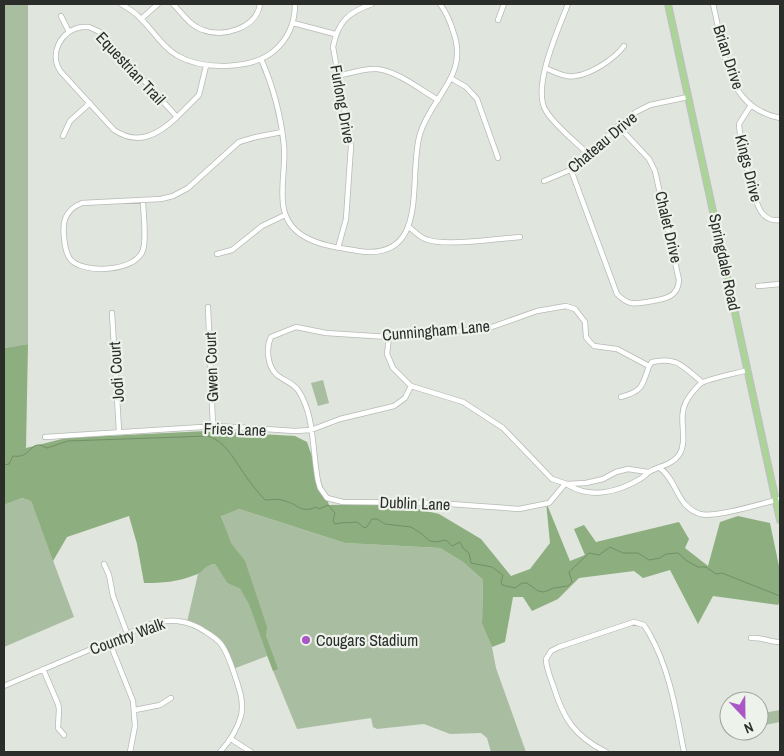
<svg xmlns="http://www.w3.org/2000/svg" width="784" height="756" font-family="'Archivo Narrow',sans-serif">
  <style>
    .green { fill: #a9bea0 }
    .forest { fill: #8dae7f }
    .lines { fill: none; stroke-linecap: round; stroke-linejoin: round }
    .stream { stroke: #719164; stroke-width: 1 }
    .minor-casing { stroke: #b6bbb4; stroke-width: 6 }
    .major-casing { stroke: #bfc0bf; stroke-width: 8 }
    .minor { stroke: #fff; stroke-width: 4.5 }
    .major { stroke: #aad597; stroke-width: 5.5 }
    .poi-dot { fill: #aa56c6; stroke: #edf2eb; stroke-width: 2 }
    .labels { text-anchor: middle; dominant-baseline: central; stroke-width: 4.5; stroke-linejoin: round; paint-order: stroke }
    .street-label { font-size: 16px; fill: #2b2d2b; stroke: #edf2eb }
    .poi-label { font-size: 16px; fill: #2b2d2b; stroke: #edf2eb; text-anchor: start }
  </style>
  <rect width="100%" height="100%" fill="#e0e5de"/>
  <!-- green -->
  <path class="green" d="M 4,4 L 28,4 L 28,344 L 4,348 Z
    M 323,380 L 329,403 L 318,406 L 311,383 Z
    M 22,498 L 31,501 L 74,617 L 4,647 L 4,505 Z
    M 239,509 L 345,543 L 440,548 L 463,562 L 483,580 L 482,624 L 492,647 L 496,668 L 526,752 L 491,752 L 487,738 L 481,733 L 450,734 L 424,724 L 377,729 L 373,727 L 371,718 L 297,729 L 267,656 L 233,669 L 220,643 L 187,622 L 198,574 L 208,565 L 215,564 L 227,583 L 240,589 L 248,601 L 221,515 Z
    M 780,710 L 780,722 L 765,725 L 763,713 Z"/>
  <!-- forest -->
  <path class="forest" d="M 28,344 L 26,448 L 66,438 L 206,431 L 295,436 L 307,442 L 329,505 L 396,504 L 439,514 L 481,539 L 511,576 L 530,569 L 550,543 L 546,502 L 570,561 L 585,555 L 574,529 L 584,525 L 596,542 L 679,522 L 689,539 L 685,548 L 708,566 L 720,522 L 738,516 L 770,523 L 780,571 L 780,601 L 778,605 L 713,596 L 698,624 L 670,570 L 643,578 L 634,571 L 579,578 L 558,599 L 532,611 L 523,597 L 513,597 L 505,642 L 492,647 L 482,624 L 483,580 L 463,562 L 440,548 L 345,543 L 239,509 L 221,516 L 231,543 L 245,561 L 267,627 L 266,636 L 278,669 L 273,671 L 249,604 L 240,589 L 227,583 L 215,564 C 203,565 205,572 195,575 C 178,582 162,583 144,583 L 137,544 L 129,516 L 67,537 L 53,561 L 31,501 L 22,498 L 4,505 L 4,348 Z"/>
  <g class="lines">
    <!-- stream -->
    <path class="stream" d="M 4,465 L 9,464 L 13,456 C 29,459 30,444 39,445 C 42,445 44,447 47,448 L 68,441 L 208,436 C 228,442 238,467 250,482 C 254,488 260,494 265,500 C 272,500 278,498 285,501 C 298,504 301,514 316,507 L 319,509 L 328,505 L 335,513 L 333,521 L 335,524 C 343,522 349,523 357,522 L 363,527 L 366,528 L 372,519 L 377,519 L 385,524 L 411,527 L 422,534 L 430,541 L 436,542 L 446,540 L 452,546 L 460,542 L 463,548 L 469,553 L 471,563 L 492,567 L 503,575 L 501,582 L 502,585 L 515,588 L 522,583 L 527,583 L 538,591 L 544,592 L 554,588 L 568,586 L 572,582 L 569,572 L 589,553 L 599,555 L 610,547 L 623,553 L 638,553 L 649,560 L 660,558 L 666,554 L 678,553 L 687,561 L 698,567 L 706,567 L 716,574 L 722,573 L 780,596"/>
    <!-- minor casing -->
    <g class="minor-casing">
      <path id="minor" d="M 121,4 C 128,8 135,12 140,18 C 153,30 162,47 178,56 C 203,70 251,70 274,51 C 288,39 295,22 295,4
        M 173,4 C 182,13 190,26 203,30 C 223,38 257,28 260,4
        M 568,4 C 559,28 531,88 546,111 C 556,127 575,141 589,155
        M 713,4 C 719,28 726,79 743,97 C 752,108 766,115 780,118
        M 61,16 L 69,32
        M 141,19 L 158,4
        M 498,20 L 504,4
        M 293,23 L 335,34
        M 82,27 L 89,27 L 100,32 L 177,117 C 158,135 138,146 114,130 L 61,72 C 48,54 61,30 82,27 Z
        M 261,59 C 273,86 281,116 284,146 C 287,178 269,219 307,238 C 322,246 341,248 358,251 C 432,262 407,176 420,134 C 431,96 470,76 453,31 C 450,21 446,12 440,4
        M 545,68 C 555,72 565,78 575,76 C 592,74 614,59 624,46
        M 338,76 C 350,73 365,68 377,69 C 397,71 421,90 438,100
        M 452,79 L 466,87 L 477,99 L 498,158
        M 751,105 L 739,124 C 740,140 753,204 763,214 C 767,219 774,221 780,220
        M 177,117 L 199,95 L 206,66
        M 63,136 L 70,121 L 90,103
        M 571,170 L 617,294 C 621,298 625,302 631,303 C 636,304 641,303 647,302 C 662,299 678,299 679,280 L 655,171 L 649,159 L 618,126
        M 544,181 L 575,168 L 618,126 L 636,112 L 650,105 L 688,97
        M 143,200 C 143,214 147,237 143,250 C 136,272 84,274 71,260 C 64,253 62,227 65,219 C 68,211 74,206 82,203 L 161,199 L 173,196 L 188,188 L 239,142 L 256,137 L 282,132
        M 408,226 C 414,231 420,238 428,240 C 447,246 498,239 520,237
        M 338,248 L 346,219 L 351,146 L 333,47 C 338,21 349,12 372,4
        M 217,254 L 232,250 L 262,226 L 285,215
        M 758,286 L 780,284
        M 208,307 L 213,427
        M 112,313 L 119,431
        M 389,337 L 387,354 L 393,368 L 411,386 L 463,402 L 503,428 L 552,479 L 567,484 L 586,483 L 603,479 L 616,472 L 628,469 L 648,472
        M 621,397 C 643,391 642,386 649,366
        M 45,437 L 218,426 L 295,431 L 311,430 L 340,419 L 394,406 L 405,398 L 411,386
        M 660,468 C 672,477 675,491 684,503 C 688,508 694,512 700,514 C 716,518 763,503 780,499
        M 565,484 L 549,503 L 519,509 L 437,503 L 343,502 L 327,498 L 320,488 L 318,481 C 312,451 315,415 298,390 C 292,382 282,380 276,374 C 267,365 266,347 271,337 L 296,327 L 326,333 L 389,337 L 489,328 L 537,311 L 566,306 L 575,309 L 585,322 L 586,337 L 590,342 L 594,346 L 617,349 L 649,366 L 652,362 C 677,356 683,367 702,382
        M 568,485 C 591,499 618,492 640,479 C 644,477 646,474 649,472 C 659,466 672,465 679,455 C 689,440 677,418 686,402 C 689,396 695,389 700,384 C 705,379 738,373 748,370
        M 104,564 L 109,575 L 113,596 L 127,633
        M 751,638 C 762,637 769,642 780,642
        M 109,641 L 133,701 L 135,726 L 130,752
        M 43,669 L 58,704 L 59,709 L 58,728 L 64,735
        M 4,686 L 148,625 C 169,618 187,619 206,632 C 211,635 217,639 221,644 C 228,653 232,667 236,679 C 240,691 244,703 241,716 C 237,730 230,741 220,752
        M 135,710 L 160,705 L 171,698
        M 231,739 L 251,752
        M 606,752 C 574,736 563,718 553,685 C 550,677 546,667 546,659 L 551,651 L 559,647 L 634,622 L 644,625 L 649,633 C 670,670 676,711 684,752"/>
    </g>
    <!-- major casing -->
    <g class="major-casing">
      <path id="major" d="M 668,4 L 780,520"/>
    </g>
    <!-- minor -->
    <use href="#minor" class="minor"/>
    <!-- major -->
    <use href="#major" class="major"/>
  </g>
  <!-- markers -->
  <circle class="poi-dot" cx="306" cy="640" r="5"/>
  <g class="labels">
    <!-- street labels -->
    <g class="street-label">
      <text transform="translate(729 57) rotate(72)">Brian Drive</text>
      <text transform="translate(131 68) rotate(47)">Equestrian Trail</text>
      <text transform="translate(343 104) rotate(80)">Furlong Drive</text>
      <text transform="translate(602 142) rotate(-40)">Chateau Drive</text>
      <text transform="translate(749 168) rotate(76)">Kings Drive</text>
      <text transform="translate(669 227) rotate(77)">Chalet Drive</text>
      <text transform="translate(725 262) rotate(78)">Springdale Road</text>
      <text transform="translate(436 330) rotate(-5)">Cunningham Lane</text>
      <text transform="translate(211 367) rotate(-92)">Gwen Court</text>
      <text transform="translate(116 372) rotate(-94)">Jodi Court</text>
      <text transform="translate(235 429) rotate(2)">Fries Lane</text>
      <text transform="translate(415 503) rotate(2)">Dublin Lane</text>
      <text transform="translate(127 636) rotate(-20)">Country Walk</text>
    </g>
    <!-- poi labels -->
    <g class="poi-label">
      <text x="316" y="640">Cougars Stadium</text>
    </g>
  </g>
  <!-- border -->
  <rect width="784" height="756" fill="none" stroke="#2b2d2b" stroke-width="10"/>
  <!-- north arrow -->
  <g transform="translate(744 716) rotate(158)"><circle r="24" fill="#edf2eb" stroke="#9fa39e"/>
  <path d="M0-4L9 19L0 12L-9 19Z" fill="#aa56c6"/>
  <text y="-8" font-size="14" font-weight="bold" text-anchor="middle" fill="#2b2d2b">N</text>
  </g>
</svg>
